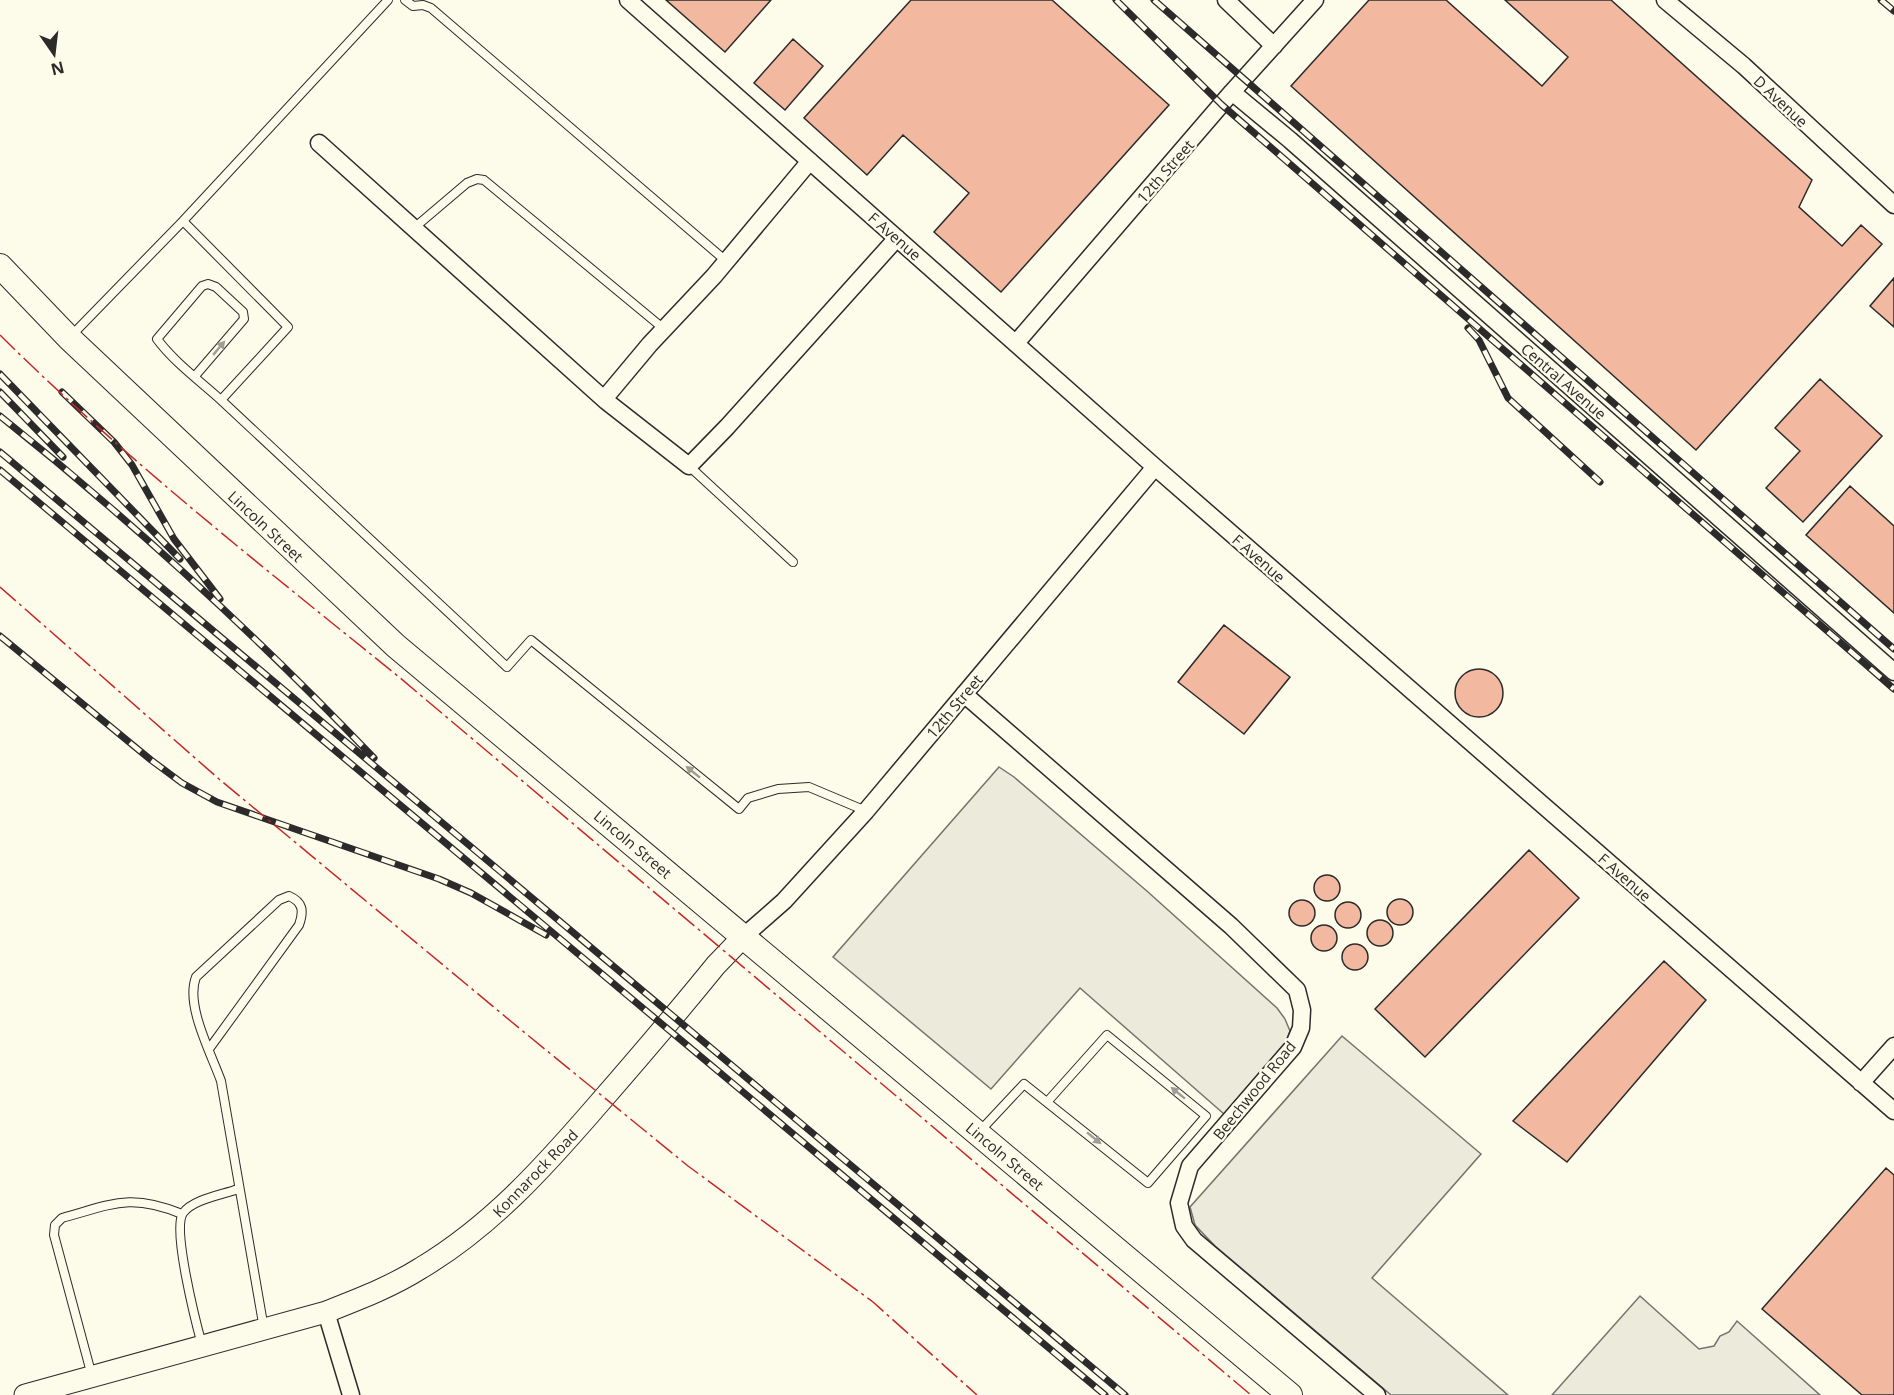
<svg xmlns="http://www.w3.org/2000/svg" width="1894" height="1395" font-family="'Open Sans',sans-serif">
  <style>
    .parking { fill: #eceadb; stroke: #74746e; stroke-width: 1.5 }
    .building { fill: #f2b8a0; stroke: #2b2b2b; stroke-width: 1.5 }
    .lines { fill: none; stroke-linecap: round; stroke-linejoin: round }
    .service-casing { stroke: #2b2b2b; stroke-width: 10 }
    .minor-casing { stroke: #2b2b2b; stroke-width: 19 }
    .tertiary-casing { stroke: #2b2b2b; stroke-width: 23 }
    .secondary-casing { stroke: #2b2b2b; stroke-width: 26 }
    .service { stroke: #fdfbea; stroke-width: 8 }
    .minor { stroke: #fdfbea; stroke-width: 16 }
    .tertiary { stroke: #fdfbea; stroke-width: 21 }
    .secondary { stroke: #fdfbea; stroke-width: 24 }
    .rail-casing { stroke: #2b2b2b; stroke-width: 7 }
    .rail { stroke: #fdfbea; stroke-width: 4.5; stroke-dasharray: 14; stroke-linecap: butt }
    .power { stroke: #c62828; stroke-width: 1.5; stroke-dasharray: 21 4.5 3 4.5; stroke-linecap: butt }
    .oneway { fill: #9e9d94 }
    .labels { text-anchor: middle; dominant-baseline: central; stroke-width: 4.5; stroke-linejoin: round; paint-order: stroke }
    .street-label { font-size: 15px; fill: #2b2b2b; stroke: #fdfbea }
  </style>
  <rect width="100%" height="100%" fill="#fdfbea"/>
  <!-- parking -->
  <path class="parking" d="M 999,767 L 1014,777 L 1148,892 L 1277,1008 L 1285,1019 L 1290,1031 L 1286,1042 L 1224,1114 L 1080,988 L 991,1089 L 833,957 Z
    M 1342,1036 L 1481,1154 L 1372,1278 L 1508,1395 L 1391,1395 L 1215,1246 L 1195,1225 L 1190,1207 Z
    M 1640,1296 L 1699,1349 L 1714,1346 L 1720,1336 L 1729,1332 L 1737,1321 L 1820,1395 L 1552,1395 Z"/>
  <!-- building -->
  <path class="building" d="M 666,0 L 771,0 L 725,52 Z
    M 911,0 L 1052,0 L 1169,105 L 1001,292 L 934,232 L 969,193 L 903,135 L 867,175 L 804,118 Z
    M 1369,0 L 1446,0 L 1542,86 L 1568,57 L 1505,0 L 1611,0 L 1812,180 L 1799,207 L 1842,246 L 1861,225 L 1882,244 L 1696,450 L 1291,86 Z
    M 793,39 L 823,66 L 785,110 L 754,83 Z
    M 1894,278 L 1894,327 L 1870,306 Z
    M 1820,379 L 1882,436 L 1803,522 L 1766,488 L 1800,451 L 1775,428 Z
    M 1850,486 L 1894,526 L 1894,613 L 1806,535 Z
    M 1224,625 L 1290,677 L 1244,734 L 1178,682 Z
    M1455 693a24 24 0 1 1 48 0a24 24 0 1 1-48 0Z
    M 1529,850 L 1579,898 L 1425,1057 L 1375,1009 Z
    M1314 888a13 13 0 1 1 26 0a13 13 0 1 1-26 0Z
    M1387 912a13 13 0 1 1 26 0a13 13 0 1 1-26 0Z
    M1289 913a13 13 0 1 1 26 0a13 13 0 1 1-26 0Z
    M1335 915a13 13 0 1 1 26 0a13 13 0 1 1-26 0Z
    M1367 933a13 13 0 1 1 26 0a13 13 0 1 1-26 0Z
    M1311 938a13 13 0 1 1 26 0a13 13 0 1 1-26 0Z
    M1342 957a13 13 0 1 1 26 0a13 13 0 1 1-26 0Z
    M 1664,961 L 1706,1000 L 1567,1162 L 1513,1121 Z
    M 1886,1168 L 1894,1175 L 1894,1395 L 1862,1395 L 1762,1309 Z"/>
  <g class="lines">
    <!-- service casing -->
    <g class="service-casing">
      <path id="service" d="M 405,0 L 413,6 L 423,5 L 431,8 L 726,261
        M 183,221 L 288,327 L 221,400 L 507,667 L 531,640 L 739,809 L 748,798 L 778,789 L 809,787 L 866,811
        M 414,228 L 467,183 L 477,179 L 484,180 L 664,329
        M 71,336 L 183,221 L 388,0
        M 195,376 L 244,319 L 243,312 L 216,287 L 208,284 L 202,286 L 157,339 C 174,362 200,381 221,400
        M 689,466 L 793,562
        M 209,1049 L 299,925 C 304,911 303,902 289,896 L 279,900 L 196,977 C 185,1005 211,1053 221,1081 L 264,1329
        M 980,1131 L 1024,1084 L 1148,1183 L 1206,1116 L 1107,1035 L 1048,1101
        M 202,1345 C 196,1323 172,1229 183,1213 C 193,1199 222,1195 238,1189
        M 92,1376 L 54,1235 L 55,1225 L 62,1218 C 113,1204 130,1193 182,1214"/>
    </g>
    <!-- minor casing -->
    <g class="minor-casing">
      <path id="minor" d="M 628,0 L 1155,467 L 1894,1111
        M 1226,0 L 1274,46
        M 1665,0 L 1744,66 L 1894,205
        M 1232,92 L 1290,140 L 1894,672
        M 319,143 L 606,401 L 689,466 L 727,427 L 897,238
        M 1016,343 L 1232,92 L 1315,0
        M 604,399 L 650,344 L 714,276 L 810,161
        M 964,694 L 1231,926 L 1297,990 L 1302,1010 L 1301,1028 L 1293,1047 L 1190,1166 L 1179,1203 L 1184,1226 L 1194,1240 L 1377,1395
        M 743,937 L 784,901 L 866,811 L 1155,467
        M 1861,1083 L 1894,1046
        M 326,1312 L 351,1395"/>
    </g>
    <!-- tertiary casing -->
    <g class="tertiary-casing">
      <path id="tertiary" d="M 25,1395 L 326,1312 C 359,1299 391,1287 421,1268 C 491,1226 543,1168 595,1108 C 636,1061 677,1013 716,965 L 743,937"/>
    </g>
    <!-- secondary casing -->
    <g class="secondary-casing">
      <path id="secondary" d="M 0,266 L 69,338 L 396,646 L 1290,1395"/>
    </g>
    <!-- service -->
    <use href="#service" class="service"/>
    <!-- minor -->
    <use href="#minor" class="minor"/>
    <!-- tertiary -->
    <use href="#tertiary" class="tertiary"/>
    <!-- secondary -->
    <use href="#secondary" class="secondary"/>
    <!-- rail casing -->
    <g class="rail-casing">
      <path id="rail" d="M 1116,0 L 1222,105 L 1894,689
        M 1154,0 L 1894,649
        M 1881,0 L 1894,11
        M 1468,328 L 1479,340 L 1508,398 L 1600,482
        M 0,374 L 180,559
        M 0,392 L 63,457
        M 62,392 L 114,442 L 132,465 L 174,539 L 220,599
        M 0,416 C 132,521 257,636 374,758
        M 0,452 L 1125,1395
        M 0,470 L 1105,1395
        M 0,636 L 151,760 L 182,783 L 217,802 L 439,879 L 471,893 L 546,935"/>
    </g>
    <!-- rail -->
    <use href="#rail" class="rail"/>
    <!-- power -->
    <path class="power" d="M 0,335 C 124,458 263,567 399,677 L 1251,1395
      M 0,587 L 219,779 L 519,1028 L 688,1166 L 873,1302 L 977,1395"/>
  </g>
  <!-- one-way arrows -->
  <defs><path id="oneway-solid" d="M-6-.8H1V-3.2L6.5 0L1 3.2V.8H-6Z" transform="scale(1.5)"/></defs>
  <g class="oneway">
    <use href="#oneway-solid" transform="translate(219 348) rotate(-50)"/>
    <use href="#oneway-solid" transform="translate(693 772) rotate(-141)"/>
    <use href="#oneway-solid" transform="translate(1178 1093) rotate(-141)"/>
    <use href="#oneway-solid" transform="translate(1094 1138) rotate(39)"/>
  </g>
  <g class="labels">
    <!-- street labels -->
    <g class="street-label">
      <text transform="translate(1781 101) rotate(43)">D Avenue</text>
      <text transform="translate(1165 171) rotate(-49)">12th Street</text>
      <text transform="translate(895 236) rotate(41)">F Avenue</text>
      <text transform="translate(1564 381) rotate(41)">Central Avenue</text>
      <text transform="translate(266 526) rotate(43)">Lincoln Street</text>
      <text transform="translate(1259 558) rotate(41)">F Avenue</text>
      <text transform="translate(954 706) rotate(-50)">12th Street</text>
      <text transform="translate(633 844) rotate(40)">Lincoln Street</text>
      <text transform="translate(1625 877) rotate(41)">F Avenue</text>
      <text transform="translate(1254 1090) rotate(-51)">Beechwood Road</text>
      <text transform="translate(1005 1156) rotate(40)">Lincoln Street</text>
      <text transform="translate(535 1173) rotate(-46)">Konnarock Road</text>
    </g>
  </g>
  <!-- north arrow -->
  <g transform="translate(54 54) rotate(166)" stroke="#fdfbea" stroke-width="4.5" paint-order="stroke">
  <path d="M0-4.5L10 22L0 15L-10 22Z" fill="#2b2b2b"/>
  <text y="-9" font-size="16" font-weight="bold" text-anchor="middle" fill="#2b2b2b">N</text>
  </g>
</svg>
